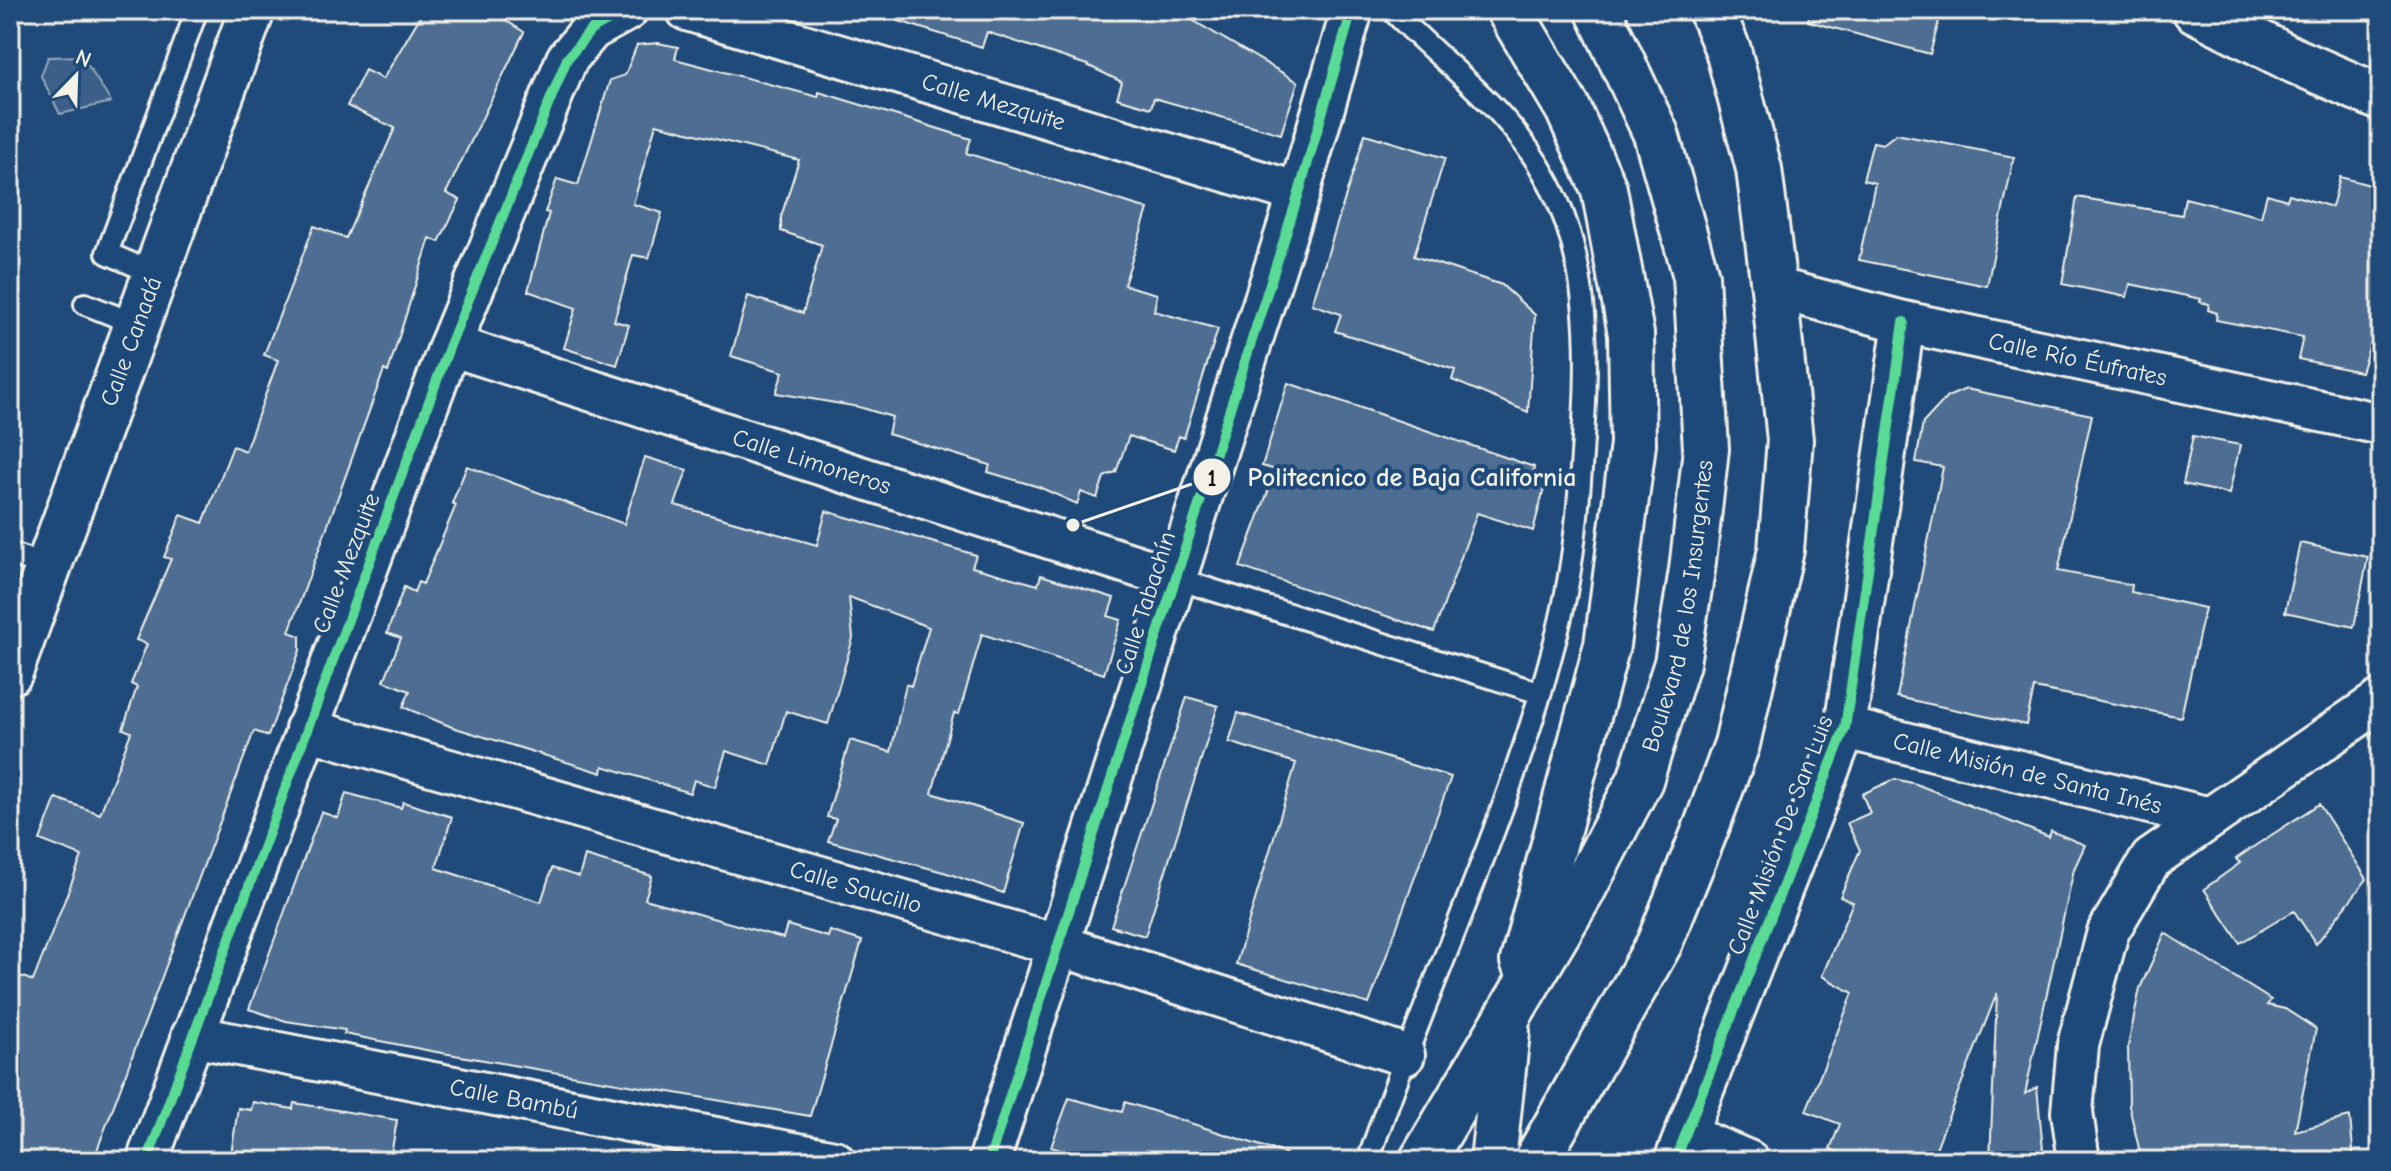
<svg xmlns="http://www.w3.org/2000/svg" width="2391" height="1171" font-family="'Comic Neue',sans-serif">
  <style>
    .green { fill: #3a5f88; stroke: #97a8b8; stroke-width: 2 }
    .building { fill: #4d6e92; stroke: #f4f1e8; stroke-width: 2 }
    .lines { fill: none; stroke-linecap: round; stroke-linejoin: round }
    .lane-casing { stroke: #f4f1e8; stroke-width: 26 }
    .street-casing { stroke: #f4f1e8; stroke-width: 46 }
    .secondary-casing { stroke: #f4f1e8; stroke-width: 50 }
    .primary-casing { stroke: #f4f1e8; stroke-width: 50 }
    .lane { stroke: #1f4a7a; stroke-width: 20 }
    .street { stroke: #1f4a7a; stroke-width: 40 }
    .secondary { stroke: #1f4a7a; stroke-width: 44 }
    .primary { stroke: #1f4a7a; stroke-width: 44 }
    .cycleway-casing { stroke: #1f4a7a; stroke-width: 15 }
    .cycleway { stroke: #5adb95; stroke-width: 10 }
    .labels { text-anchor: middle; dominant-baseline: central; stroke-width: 8; stroke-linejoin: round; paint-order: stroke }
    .street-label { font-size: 24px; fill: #f4f1e8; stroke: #1f4a7a }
    .leader { fill: none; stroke: #f4f1e8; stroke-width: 3 }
    .callout-dot { fill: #f4f1e8; stroke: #1f4a7a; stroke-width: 3 }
    .mark-label { font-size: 24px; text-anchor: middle; font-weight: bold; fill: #111 }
    .callout-label { font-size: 26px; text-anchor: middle; font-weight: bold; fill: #f4f1e8; stroke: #1f4a7a; stroke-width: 8; stroke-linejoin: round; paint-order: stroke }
  </style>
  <rect width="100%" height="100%" fill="#1f4a7a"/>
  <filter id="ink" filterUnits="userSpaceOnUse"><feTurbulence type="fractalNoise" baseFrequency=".0125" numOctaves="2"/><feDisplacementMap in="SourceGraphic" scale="16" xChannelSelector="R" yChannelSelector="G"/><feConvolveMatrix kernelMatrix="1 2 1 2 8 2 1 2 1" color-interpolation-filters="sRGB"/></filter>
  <g filter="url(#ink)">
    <!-- green -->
    <path class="green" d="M 82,56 L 111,102 L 60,114 L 41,76 L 48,57 Z"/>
    <!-- building -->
    <path class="building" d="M 424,10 L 489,10 L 524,32 L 446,193 L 460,200 L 439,242 L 430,238 L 388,372 L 384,370 L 289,632 L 300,636 L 300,650 L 291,675 L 268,736 L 254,731 L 93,1161 L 10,1161 L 10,972 L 33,981 L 82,856 L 40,840 L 56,798 L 100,814 L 131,732 L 123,729 L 137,687 L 131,684 L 147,644 L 136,640 L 171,559 L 164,557 L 181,515 L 203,523 L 233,446 L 245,451 L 278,360 L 264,355 L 314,226 L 346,238 L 395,128 L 347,106 L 365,70 L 383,79 Z
      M 890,10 L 1175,10 L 1298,82 L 1281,134 L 1154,98 L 1151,108 L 1117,98 L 1122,82 L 1087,65 L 987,32 L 982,47 L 889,18 Z
      M 1810,10 L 1942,10 L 1930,54 L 1808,21 Z
      M 658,43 L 678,47 L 675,59 L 818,97 L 819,92 L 901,117 L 971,139 L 966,153 L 1148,209 L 1124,285 L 1157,294 L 1154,311 L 1218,329 L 1184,438 L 1179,436 L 1174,450 L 1129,436 L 1116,472 L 1104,477 L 1097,498 L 1081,492 L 1077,504 L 1039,487 L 988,472 L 990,465 L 888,434 L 892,417 L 859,407 L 776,393 L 783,372 L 731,356 L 748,296 L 803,313 L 822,245 L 781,231 L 781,217 L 799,160 L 656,124 L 633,204 L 662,213 L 649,258 L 633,255 L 614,321 L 629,325 L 617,365 L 564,348 L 576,308 L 528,291 L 549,213 L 545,212 L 557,179 L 578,185 L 610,80 L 625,75 L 637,45 Z
      M 1365,134 L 1445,158 L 1414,256 L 1502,285 L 1535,315 L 1528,412 L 1452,380 L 1455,370 L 1335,331 L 1341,314 L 1312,304 Z
      M 1896,134 L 2014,157 L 1987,286 L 1859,260 L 1875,183 L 1863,180 L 1873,142 L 1883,144 Z
      M 2340,177 L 2381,188 L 2381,339 L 2372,338 L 2361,372 L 2298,359 L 2303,337 L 2216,320 L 2217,313 L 2208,310 L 2209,304 L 2200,302 L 2201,299 L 2130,284 L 2127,297 L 2062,284 L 2077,197 L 2182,215 L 2185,198 L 2261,217 L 2267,194 L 2287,200 L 2289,194 L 2332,207 Z
      M 1288,383 L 1534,467 L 1532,479 L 1546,481 L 1533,531 L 1477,513 L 1434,632 L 1240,567 L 1276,470 L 1262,466 Z
      M 1966,389 L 2092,415 L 2058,571 L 2132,585 L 2131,592 L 2205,608 L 2181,717 L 2034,688 L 2026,725 L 1897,697 L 1943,467 L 1916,462 L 1923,423 L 1947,397 Z
      M 2193,436 L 2240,445 L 2229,494 L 2183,484 Z
      M 645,457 L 687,470 L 675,505 L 817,545 L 826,511 L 976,555 L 972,567 L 1038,585 L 1041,575 L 1114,598 L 1108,616 L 1121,620 L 1104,674 L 982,634 L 959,714 L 954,713 L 932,793 L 1024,823 L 1003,893 L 947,873 L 828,841 L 836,819 L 827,817 L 850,740 L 891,752 L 906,684 L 911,686 L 929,627 L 849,597 L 853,638 L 828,724 L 786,711 L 770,765 L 726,751 L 715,787 L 694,780 L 690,793 L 603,766 L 602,773 L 452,727 L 403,707 L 410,691 L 384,681 L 401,638 L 387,633 L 404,587 L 414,592 L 418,582 L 423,584 L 456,505 L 452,503 L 467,466 L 624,524 Z
      M 2300,543 L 2368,557 L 2354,627 L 2285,612 Z
      M 1187,697 L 1218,706 L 1145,936 L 1111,926 Z
      M 1238,713 L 1451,777 L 1369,1004 L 1236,964 L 1296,763 L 1229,742 Z
      M 1895,779 L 1916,784 L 2049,837 L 2051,831 L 2085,845 L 2074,869 L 2025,1094 L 2037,1087 L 2044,1161 L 1990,1161 L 1997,993 L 1931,1161 L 1861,1161 L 1830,1149 L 1840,1124 L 1806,1111 L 1853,993 L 1822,976 L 1853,902 L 1840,897 L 1860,850 L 1847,823 L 1870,813 L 1862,794 Z
      M 346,793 L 401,808 L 403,802 L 452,817 L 436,868 L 541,902 L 552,868 L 579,877 L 585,856 L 652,876 L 645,899 L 783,938 L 787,925 L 828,937 L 830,931 L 862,941 L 810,1116 L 431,1051 L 344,1034 L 345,1030 L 286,1021 L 249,1009 L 321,812 L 338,818 Z
      M 2319,804 L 2367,879 L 2316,944 L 2294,911 L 2240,943 L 2204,889 L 2240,863 L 2236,859 L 2253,847 Z
      M 2165,933 L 2271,1000 L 2267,1005 L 2285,1009 L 2316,1029 L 2295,1131 L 2350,1117 L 2354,1161 L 2142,1161 L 2129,1106 L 2128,1046 L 2140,988 Z
      M 1069,1098 L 1122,1112 L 1125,1102 L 1286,1154 L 1284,1161 L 1093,1161 L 1051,1147 Z
      M 253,1102 L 293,1109 L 294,1103 L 397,1120 L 390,1161 L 230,1161 L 238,1108 L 251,1110 Z"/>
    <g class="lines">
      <!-- lane casing -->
      <g class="lane-casing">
        <path id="lane" d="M 155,274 L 107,253 L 197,10
          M 85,304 L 138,325
          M 10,553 L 48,567
          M 1174,578 L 1540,693
          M 1368,1161 C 1426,988 1508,822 1554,645 C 1574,573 1580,495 1584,421 C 1589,340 1587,254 1548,181 C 1508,106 1448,69 1392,10"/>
      </g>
      <!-- street casing -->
      <g class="street-casing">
        <g id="street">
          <path id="s1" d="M 687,10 L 1299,193"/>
          <path id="s2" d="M 1774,288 L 1904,322 L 2381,424"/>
          <path id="s3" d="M 450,345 L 1174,578"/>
          <path id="s4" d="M 1845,728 L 2210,818"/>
          <path id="s5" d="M 306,729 L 1058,945 L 1404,1055"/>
          <path id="s6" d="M 192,1036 L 834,1161"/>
          <path d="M 1686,1135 L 1748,1161"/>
          <path d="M 147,1161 L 450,345 L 567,59 L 591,30 L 627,10"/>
          <path d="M 989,1161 L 1299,193 L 1352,10"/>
          <path d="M 1675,1161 L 1845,728 L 1904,322"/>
          <path d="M 2079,1161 L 2072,1112 L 2078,1045 L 2108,932 L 2151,859 L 2381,700"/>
        </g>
      </g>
      <!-- secondary casing -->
      <g class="secondary-casing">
        <g id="secondary">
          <path d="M 2195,10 L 2293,60 L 2381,98"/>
          <path id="s7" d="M 10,672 L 252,10"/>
        </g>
      </g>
      <!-- primary casing -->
      <g class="primary-casing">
        <g id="primary">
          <path d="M 1509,10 L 1568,109 L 1604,189 L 1631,334 L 1633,444 L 1607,645 L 1523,961"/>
          <path id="s8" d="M 1422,1161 L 1581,893 L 1640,780 L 1677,663 L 1692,570 L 1706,449 L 1696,276 L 1656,134 L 1598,10"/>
          <path d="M 1493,1161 L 1507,1032"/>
          <path d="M 1536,1161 L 1659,944 L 1706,828 L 1737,744 L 1781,550 L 1790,440 L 1774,288 L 1759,169 L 1728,50 L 1711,10"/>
        </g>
      </g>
      <!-- lane -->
      <use href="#lane" class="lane"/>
      <!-- street -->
      <use href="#street" class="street"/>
      <!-- secondary -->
      <use href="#secondary" class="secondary"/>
      <!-- primary -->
      <use href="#primary" class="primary"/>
      <!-- cycleway casing -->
      <g class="cycleway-casing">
        <path id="cycleway" d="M 147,1161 L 450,345 L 567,59 L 591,30 L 627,10
          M 989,1161 L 1299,193 L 1352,10
          M 1675,1161 L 1845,728 L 1904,322"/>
      </g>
      <!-- cycleway -->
      <use href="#cycleway" class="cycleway"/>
    </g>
  </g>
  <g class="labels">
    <!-- street labels -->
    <g class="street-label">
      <text stroke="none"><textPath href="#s1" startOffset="320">Calle Mezquite</textPath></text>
      <text stroke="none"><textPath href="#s7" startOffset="352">Calle Canadá</textPath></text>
      <text stroke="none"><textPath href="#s2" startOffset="312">Calle Río Éufrates</textPath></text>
      <text stroke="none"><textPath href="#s3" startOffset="380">Calle Limoneros</textPath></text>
      <text transform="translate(346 563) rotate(-69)">Calle Mezquite</text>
      <text transform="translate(1145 603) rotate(-72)">Calle Tabachín</text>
      <text stroke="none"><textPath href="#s8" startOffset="618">Boulevard de los Insurgentes</textPath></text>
      <text stroke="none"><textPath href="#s4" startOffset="188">Calle Misión de Santa Inés</textPath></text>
      <text transform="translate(1780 835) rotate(-69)">Calle Misión De San Luis</text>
      <text stroke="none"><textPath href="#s5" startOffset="572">Calle Saucillo</textPath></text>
      <text stroke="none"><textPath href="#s6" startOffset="328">Calle Bambú</textPath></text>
    </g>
  </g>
  <!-- callouts -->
  <path class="leader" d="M1073 525L1212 477"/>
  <g class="callout-dot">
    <circle cx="1073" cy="525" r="8"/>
    <circle cx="1212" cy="477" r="20"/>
  </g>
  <g class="mark-label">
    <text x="1212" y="486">1</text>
  </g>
  <g class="callout-label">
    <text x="1412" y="486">Politecnico de Baja California</text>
  </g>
  <!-- margin -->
  <rect width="2391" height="1171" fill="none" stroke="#1f4a7a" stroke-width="40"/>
  <rect x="20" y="20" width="2351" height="1131" fill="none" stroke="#f4f1e8" stroke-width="3" filter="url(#ink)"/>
  <!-- north arrow -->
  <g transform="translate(76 76) rotate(23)" stroke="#1f4a7a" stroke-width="6" paint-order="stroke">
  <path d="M0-6L14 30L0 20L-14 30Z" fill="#f4f1e8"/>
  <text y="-12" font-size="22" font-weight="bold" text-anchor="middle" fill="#f4f1e8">N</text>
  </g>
</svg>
